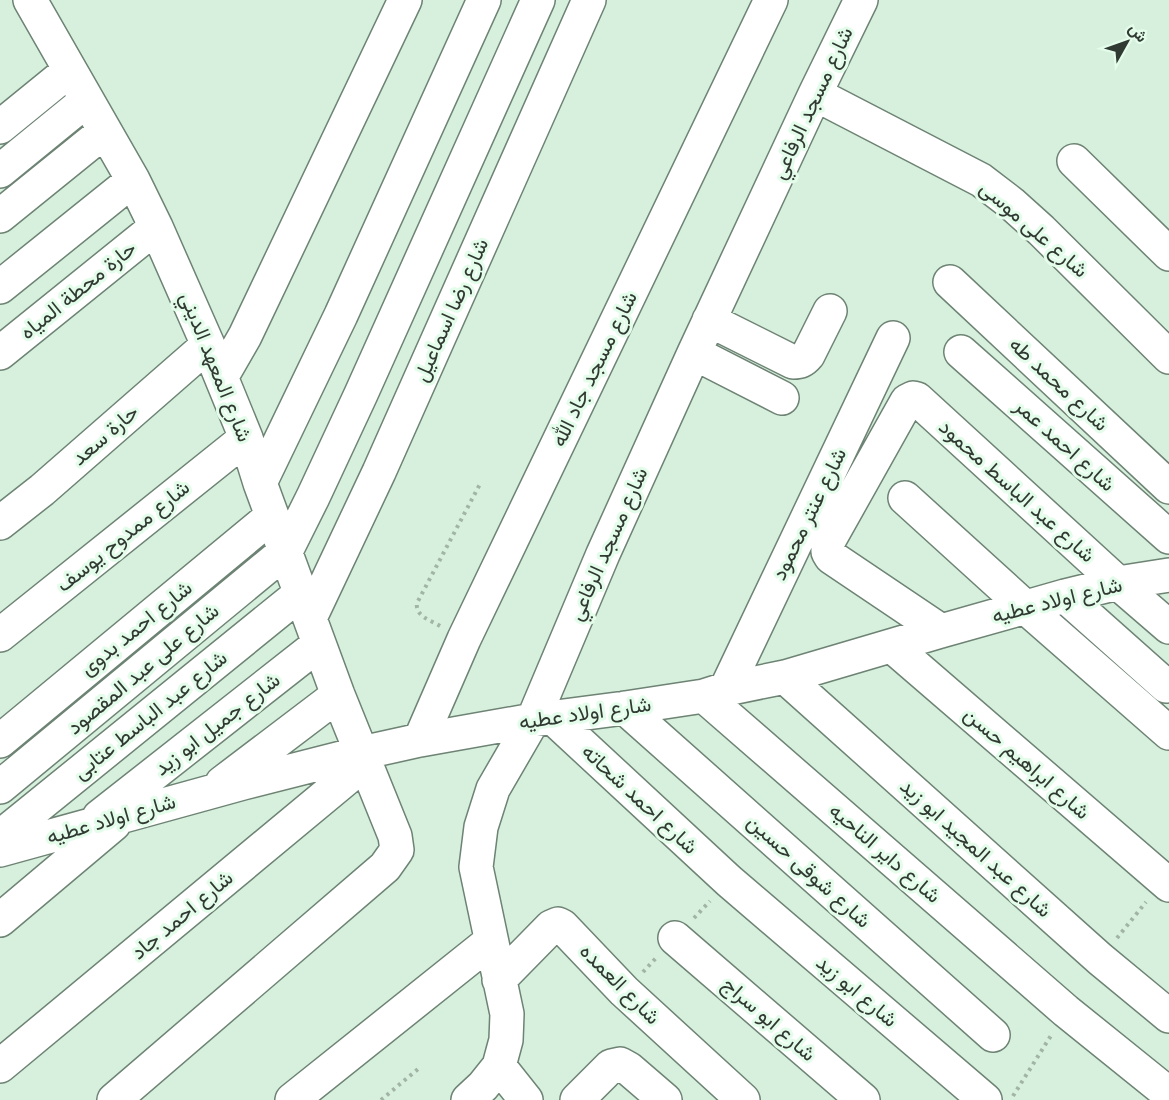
<svg xmlns="http://www.w3.org/2000/svg" width="1169" height="1100" font-family="'Fira Sans',Vazirmatn,sans-serif">
  <style>
    .lines { fill: none; stroke-linecap: round; stroke-linejoin: round }
    .minor-casing { stroke: #6d8373; stroke-width: 36 }
    .path { stroke: #a1b4a5; stroke-width: 4; stroke-dasharray: 3 4.5; stroke-linecap: butt }
    .minor { stroke: #fff; stroke-width: 33 }
    .labels { text-anchor: middle; dominant-baseline: central; stroke-width: 6; stroke-linejoin: round; paint-order: stroke }
    .street-label { font-size: 21px; fill: #303932; stroke: #e4fcea }
  </style>
  <rect width="100%" height="100%" fill="#d7efdd"/>
  <g class="lines">
    <!-- minor casing -->
    <g class="minor-casing">
      <path id="minor" d="M 30,0 L 133,180 L 156,227 L 208,345 L 246,438 L 260,483 L 338,695 L 395,836 L 397,850 L 385,867 L 114,1100
        M 815,94 L 981,180 L 1011,203 L 1041,230 L 1169,357
        M 0,127 L 70,70
        M 1074,161 L 1169,254
        M 0,171 L 87,100
        M 0,216 L 105,131
        M 950,282 L 1169,487
        M 0,287 L 133,180
        M 709,320 L 793,362 C 800,362 803,361 808,355 L 830,311
        M 961,352 L 1169,537
        M 0,353 L 156,227
        M 694,353 L 782,398
        M 222,376 L 245,336 L 405,0
        M 260,483 L 341,315 L 484,0
        M 905,498 L 1025,607 L 1169,733
        M 0,523 L 42,490 L 208,345
        M 1065,596 L 1166,686
        M 310,618 L 379,472 L 589,0
        M 941,631 L 831,557 L 828,552 L 828,542 L 907,401 L 913,398 L 917,399 L 1118,583 L 1169,627
        M 0,635 L 246,438
        M 892,646 L 1169,885
        M 785,677 L 1100,959 L 1169,1016
        M 726,689 L 893,338
        M 704,696 L 1066,1011 L 1169,1094
        M 625,708 L 993,1035
        M 552,717 L 729,881 L 985,1100
        M 420,740 L 464,639 L 771,0
        M 0,741 L 272,516
        M 222,783 L 338,695
        M 0,787 L 286,551 L 313,497 L 361,394 L 538,0
        M 99,817 L 319,644
        M 0,837 L 301,593
        M 0,850 L 243,783 L 361,753 L 420,740 L 533,720 L 625,708 L 704,696 L 726,689 L 785,677 L 941,631 L 1065,596 L 1118,583 L 1169,575
        M 0,920 L 114,824
        M 675,938 L 863,1100
        M 499,980 L 551,927 L 558,924 L 562,926 L 624,991 L 743,1100
        M 0,1066 L 365,763
        M 499,1066 L 526,1100
        M 292,1100 L 491,941
        M 468,1100 L 483,1086 L 499,1066 L 506,1040 L 507,1014 L 476,867 L 481,827 L 493,789 L 533,720 L 603,554 L 694,353 L 815,94 L 861,0
        M 577,1100 L 611,1066 L 620,1064 L 629,1069 L 665,1100"/>
    </g>
    <!-- path -->
    <path class="path" d="M 440,626 C 430,620 415,616 417,603 L 480,484
      M 694,918 L 710,901
      M 1117,938 L 1146,902
      M 643,972 L 656,958
      M 1013,1096 L 1052,1034
      M 381,1100 L 418,1069"/>
    <!-- minor -->
    <use href="#minor" class="minor"/>
  </g>
  <g class="labels">
    <!-- street labels -->
    <g class="street-label">
      <text transform="translate(812 103) rotate(-65)">شارع مسجد الرفاعي</text>
      <text transform="translate(1034 229) rotate(41)">شارع على موسى</text>
      <text transform="translate(78 290) rotate(-39)">حارة محطة المياه</text>
      <text transform="translate(451 310) rotate(-66)">شارع رضا اسماعيل</text>
      <text transform="translate(216 367) rotate(68)">شارع المعهد الديني</text>
      <text transform="translate(594 369) rotate(-64)">شارع مسجد جاد الله</text>
      <text transform="translate(1059 384) rotate(43)">شارع محمد طه</text>
      <text transform="translate(105 435) rotate(-41)">حارة سعد</text>
      <text transform="translate(1065 445) rotate(42)">شارع احمد عمر</text>
      <text transform="translate(1017 491) rotate(42)">شارع عبد الباسط محمود</text>
      <text transform="translate(809 514) rotate(-64)">شارع عنتر محمود</text>
      <text transform="translate(123 536) rotate(-39)">شارع ممدوح يوسف</text>
      <text transform="translate(608 544) rotate(-66)">شارع مسجد الرفاعي</text>
      <text transform="translate(1057 600) rotate(-14)">شارع اولاد عطيه</text>
      <text transform="translate(136 628) rotate(-39)">شارع احمد بدوى</text>
      <text transform="translate(143 669) rotate(-40)">شارع على عبد المقصود</text>
      <text transform="translate(585 713) rotate(-8)">شارع اولاد عطيه</text>
      <text transform="translate(150 715) rotate(-39)">شارع عبد الباسط عتابى</text>
      <text transform="translate(217 724) rotate(-38)">شارع جميل ابو زيد</text>
      <text transform="translate(1027 763) rotate(41)">شارع ابراهيم حسن</text>
      <text transform="translate(640 799) rotate(43)">شارع احمد شحاته</text>
      <text transform="translate(111 819) rotate(-16)">شارع اولاد عطيه</text>
      <text transform="translate(976 848) rotate(42)">شارع عبد المجيد ابو زيد</text>
      <text transform="translate(885 853) rotate(41)">شارع داير الناحيه</text>
      <text transform="translate(809 871) rotate(42)">شارع شوقى حسين</text>
      <text transform="translate(182 915) rotate(-40)">شارع احمد جاد</text>
      <text transform="translate(620 984) rotate(45)">شارع العمده</text>
      <text transform="translate(857 991) rotate(40)">شارع ابو زيد</text>
      <text transform="translate(769 1019) rotate(41)">شارع ابو سراج</text>
    </g>
  </g>
  <!-- north arrow -->
  <g transform="translate(1127 42) rotate(50)" stroke="#e4fcea" stroke-width="4.5" paint-order="stroke">
  <path d="M0-4.5L10 22L0 15L-10 22Z" fill="#303932"/>
  <text y="-9" font-size="16" font-weight="bold" text-anchor="middle" fill="#303932">ش</text>
  </g>
</svg>
